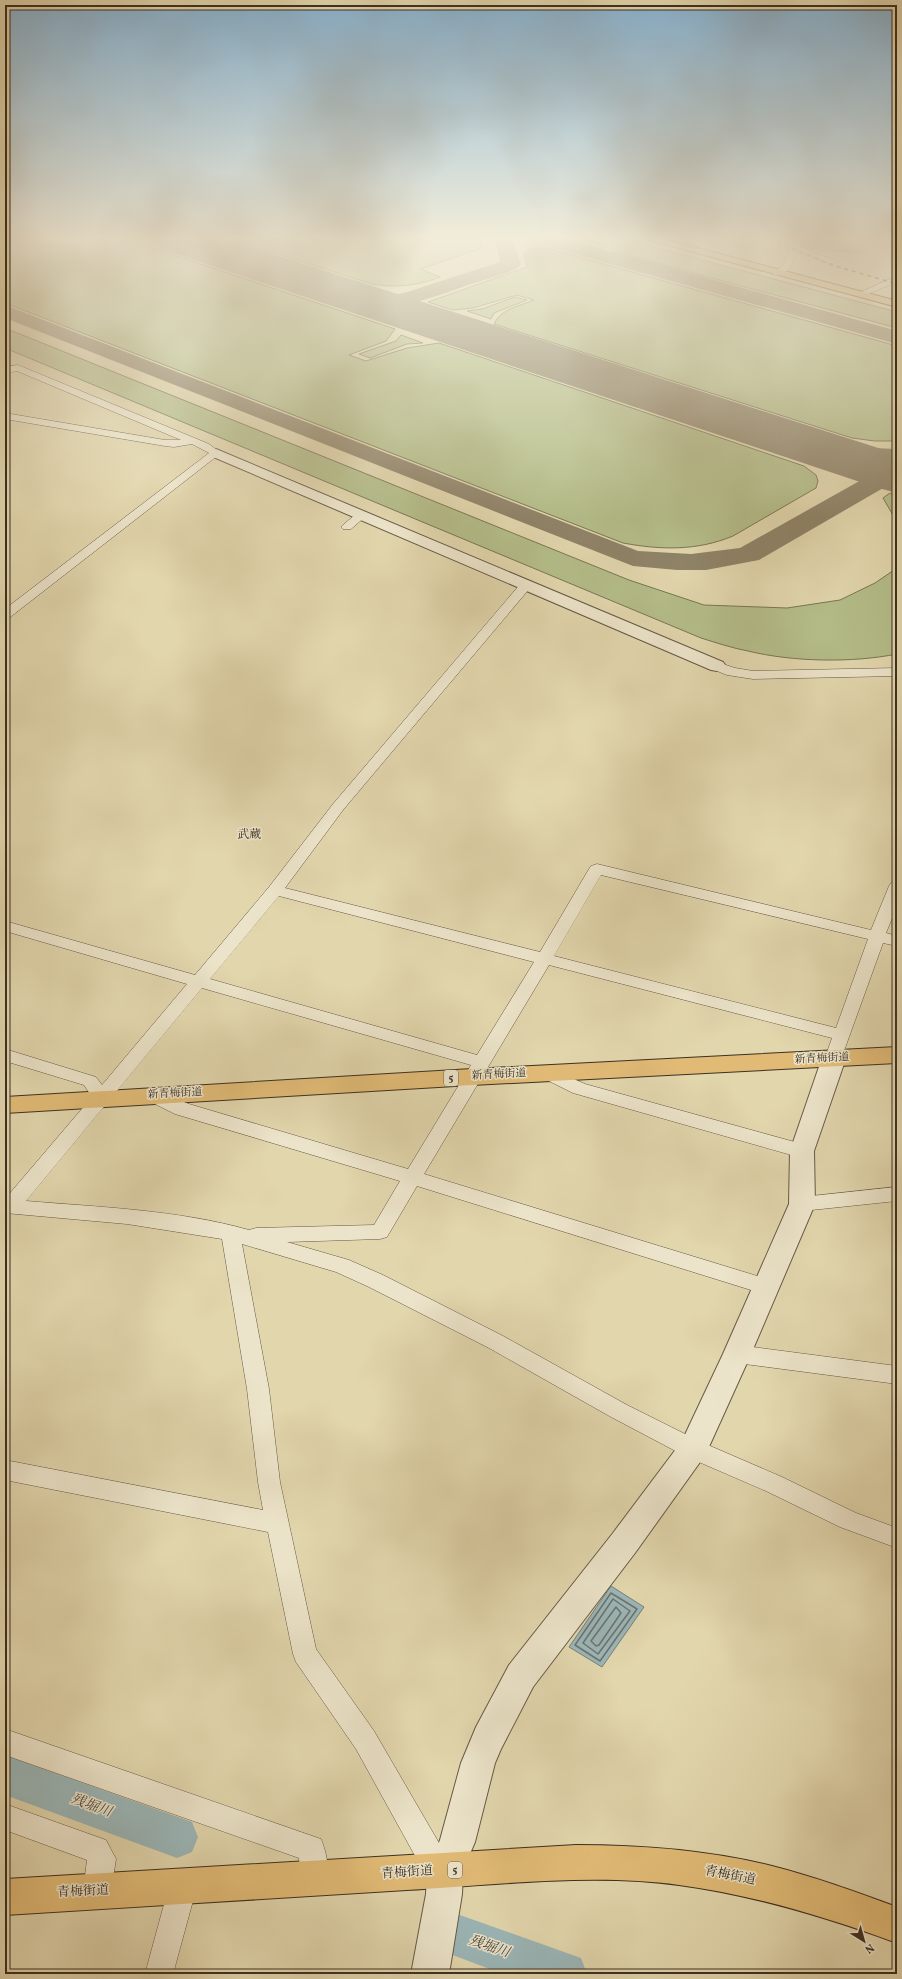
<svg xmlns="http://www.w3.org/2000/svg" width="902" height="1979" font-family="Vollkorn,'Noto Serif JP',serif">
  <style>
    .green { fill: #b4bd89; stroke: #787656 }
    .water { fill: #9bb6b7; stroke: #75807c }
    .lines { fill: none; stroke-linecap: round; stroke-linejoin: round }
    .shore { stroke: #6c736d; stroke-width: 1.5 }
    .river { fill: #9bb6b7; fill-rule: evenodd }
    .taxiway { fill: #8f8368; fill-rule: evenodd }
    .runway { fill: #8f8368; fill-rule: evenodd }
    .minor-casing { stroke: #665a46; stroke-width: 1 }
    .tertiary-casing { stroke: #665a46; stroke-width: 2 }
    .primary-casing { stroke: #3c3023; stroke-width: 2 }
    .trunk-casing { stroke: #3c3023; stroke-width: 2 }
    .minor { fill: #ece4ca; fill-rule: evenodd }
    .tertiary { fill: #ece4ca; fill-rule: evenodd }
    .primary { fill: #e1bb76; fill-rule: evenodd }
    .trunk { fill: #e1bb76; fill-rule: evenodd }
    .rail { stroke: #3c3023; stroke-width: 1.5; stroke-dasharray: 4 4; stroke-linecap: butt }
    .labels { text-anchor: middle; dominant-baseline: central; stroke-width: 3; stroke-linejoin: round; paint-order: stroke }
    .shield { fill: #ece4ca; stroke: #716655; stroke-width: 1 }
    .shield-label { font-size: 10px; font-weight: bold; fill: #3c3023 }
    .street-label { font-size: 11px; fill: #3c3023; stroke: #ece4ca }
    .neighbourhood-label { font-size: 12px; fill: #3c3023; stroke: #ece4ca }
    .near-street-label { font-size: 13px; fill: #3c3023; stroke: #ece4ca }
    .near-water-label { font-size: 14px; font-style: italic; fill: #4f4b41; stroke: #ece4ca }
  </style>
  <rect width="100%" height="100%" fill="#e2d6ad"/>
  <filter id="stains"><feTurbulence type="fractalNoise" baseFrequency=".005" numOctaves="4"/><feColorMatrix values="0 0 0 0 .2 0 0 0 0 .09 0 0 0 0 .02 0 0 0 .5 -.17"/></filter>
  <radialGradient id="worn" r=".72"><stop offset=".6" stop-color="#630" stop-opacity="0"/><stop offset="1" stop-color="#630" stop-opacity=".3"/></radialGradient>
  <!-- green -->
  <path class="green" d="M 5,239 L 126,239 L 395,329 L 386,341 L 349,355 L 366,361 L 407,348 L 439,343 L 804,466 L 816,475 L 818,481 L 816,488 L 733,536 C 697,551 661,550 623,543 L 5,303 Z
    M 231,239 L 481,239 L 482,248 L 420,269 L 440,277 C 417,286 396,288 372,284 Z
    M 584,239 L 624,239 L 897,312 L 897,328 L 634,257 Z
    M 802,241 L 868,246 L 865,253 L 799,248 Z
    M 537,248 L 550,249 L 897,346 L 897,441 L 875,441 L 852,438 L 494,324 C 500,309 520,306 534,300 L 517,295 L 473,308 L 453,310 L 428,302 L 527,267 L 524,253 L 528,250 Z
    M 515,297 L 527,300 L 494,313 L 491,319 L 467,311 L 482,309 Z
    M 5,328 L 629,580 L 704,605 L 787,608 L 840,600 L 875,583 L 897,568 L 897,654 C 852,663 793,662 748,651 C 732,648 717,643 701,638 L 5,348 Z
    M 401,335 L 423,343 L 407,344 L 370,358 L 359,354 L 396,341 Z
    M 890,493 L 897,496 L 897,522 L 883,498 Z"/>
  <!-- water -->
  <path class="water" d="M 611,1586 L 644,1607 L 602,1667 L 569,1647 Z"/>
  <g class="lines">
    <!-- shore -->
    <path class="shore" d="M 611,1593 L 637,1609 L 600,1661 L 575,1645 Z
      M 613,1599 L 630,1611 L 598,1654 L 583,1643 Z
      M 616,1607 L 621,1613 L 599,1645 L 596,1646 L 591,1641 Z"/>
    <!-- river -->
    <path class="river" d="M 5,1755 L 192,1822 L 198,1837 L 192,1852 L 177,1858 L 5,1795 Z
      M 457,1914 L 581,1958 L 587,1974 L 503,1974 L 442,1951 L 435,1936 L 442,1921 Z"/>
    <!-- taxiway -->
    <path class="taxiway" d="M 495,239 L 513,239 L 521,264 L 518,268 C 503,275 487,279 471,284 C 433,297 395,314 355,304 L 352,300 L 355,296 L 362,294 L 385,296 L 404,293 L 500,262 Z
      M 540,239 L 568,239 L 897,331 L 897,344 L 567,252 L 542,243 Z
      M 5,305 L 638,551 L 691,554 L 740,548 L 888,465 L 894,463 L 846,461 L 804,451 L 801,446 L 804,441 L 813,439 L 846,447 L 897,449 L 897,480 L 759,560 L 706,570 L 677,570 L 633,566 L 5,318 Z"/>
    <!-- runway -->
    <path class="runway" d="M 154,239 L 226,239 L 897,454 L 897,493 L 875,487 L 161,249 Z"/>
    <!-- minor casing -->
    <g class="minor-casing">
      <path id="minor" d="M 794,239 L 802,239 L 799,246 L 836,261 L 835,263 L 829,263 L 797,251 C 793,261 788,278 774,275 L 774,271 L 783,266 Z
        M 845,239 L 897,241 L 897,245 L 849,241 Z
        M 897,276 L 897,282 L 868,294 L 865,295 L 861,292 Z
        M 18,365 L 209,444 L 221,453 L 9,618 L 5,619 L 5,609 L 209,453 L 192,444 L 174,447 L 165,446 L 5,419 L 5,413 L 165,440 L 181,440 L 17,371 L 5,373 L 5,367 Z
        M 361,512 L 365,513 L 367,515 L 365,517 L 351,529 L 343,529 L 341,527 L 343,525 L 357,513 Z
        M 526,581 L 530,582 L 532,585 L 530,588 L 343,810 L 285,888 L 540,952 L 589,869 L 591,866 L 597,864 L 871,930 L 889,886 L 891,883 L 897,881 L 897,906 L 886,933 L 897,936 L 897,946 L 883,943 L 840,1062 L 834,1064 L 828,1062 L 825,1058 L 832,1038 L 549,965 L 424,1174 L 767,1279 L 774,1281 L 777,1287 L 774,1293 L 767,1295 L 417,1186 L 387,1237 L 380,1239 L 287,1242 L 349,1260 L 383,1275 L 503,1336 L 627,1405 L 701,1442 L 782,1477 L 856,1513 L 897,1528 L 897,1548 L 840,1527 L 766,1491 L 685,1456 L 611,1417 L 489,1348 L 369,1287 L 336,1272 L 242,1244 L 269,1389 L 280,1482 L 316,1649 L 374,1731 L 439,1843 L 455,1860 L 459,1870 L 455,1880 L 445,1884 L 435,1880 L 419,1863 L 356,1749 L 296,1662 L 293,1654 L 268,1532 L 5,1480 L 5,1460 L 263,1510 L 258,1482 L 247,1389 L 222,1239 L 127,1224 L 5,1213 L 5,1199 L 92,1097 L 84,1085 L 5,1061 L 5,1049 L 96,1077 L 102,1085 L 187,984 L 5,931 L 5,921 L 195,975 L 269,887 L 333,804 L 522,582 ZM 601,875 L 868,939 L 836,1028 L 554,956 ZM 279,896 L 534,962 L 477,1055 L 210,979 ZM 202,988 L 471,1065 L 408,1169 L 189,1104 L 151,1089 L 145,1091 L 142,1095 L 145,1099 L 175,1114 L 400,1181 L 374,1225 L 256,1228 L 249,1230 C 179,1210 98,1207 26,1201 Z
        M 717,662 L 735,668 L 753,671 L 897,668 L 897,676 L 753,679 L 727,675 L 712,669 L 710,666 L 712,663 Z
        M 547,1067 L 585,1084 L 802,1144 L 809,1146 L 811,1151 L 809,1156 L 802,1158 L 573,1093 L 541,1077 L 538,1073 L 541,1069 Z
        M 897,1187 L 897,1201 L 802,1211 L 795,1209 L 792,1204 L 795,1199 L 802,1197 Z
        M 737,1345 L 897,1366 L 897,1384 L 737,1363 L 729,1360 L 726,1354 L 729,1348 Z
        M 5,1729 L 321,1839 C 327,1854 331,1873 325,1888 L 315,1892 L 305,1888 L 301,1878 L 299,1858 L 5,1755 Z
        M 5,1804 L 106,1840 L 116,1859 L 111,1891 L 107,1901 L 97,1905 L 87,1901 L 83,1891 L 87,1860 L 5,1830 Z
        M 183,1872 L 193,1876 L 197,1886 L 173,1974 L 145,1974 L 169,1886 L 173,1876 Z"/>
    </g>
    <!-- tertiary casing -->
    <g class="tertiary-casing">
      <path id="tertiary" d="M 216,449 L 723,662 L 726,666 L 723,670 L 717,671 L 711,670 L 211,456 L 209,453 L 211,450 Z
        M 834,1050 L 842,1053 L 846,1058 L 814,1151 L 815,1204 L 751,1354 L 708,1449 L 703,1458 L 635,1553 L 533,1687 L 501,1749 L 495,1763 L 475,1842 L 463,1870 L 462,1894 L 449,1974 L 411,1974 L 426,1894 L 427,1870 L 440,1840 L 461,1763 L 476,1727 L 509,1665 L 613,1533 L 682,1441 L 723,1354 L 789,1204 L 790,1151 L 822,1058 L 826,1053 Z"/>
    </g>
    <!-- primary casing -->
    <g class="primary-casing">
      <path id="primary" d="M 897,1047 L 897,1063 L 472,1085 L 5,1113 L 5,1097 L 472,1069 Z
        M 576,1845 C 642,1845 708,1850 772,1866 C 815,1877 856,1892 897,1907 L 897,1943 C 826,1917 754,1895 679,1885 C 593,1873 494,1885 407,1890 C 273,1898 139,1907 5,1915 L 5,1879 Z"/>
    </g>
    <!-- trunk casing -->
    <g class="trunk-casing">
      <path id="trunk" d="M 645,239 L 664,239 L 897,301 L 897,307 Z"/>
    </g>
    <!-- minor -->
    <use href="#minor" class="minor"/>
    <!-- tertiary -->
    <use href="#tertiary" class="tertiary"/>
    <!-- primary -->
    <use href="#primary" class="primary"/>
    <!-- trunk -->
    <use href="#trunk" class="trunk"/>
    <!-- rail -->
    <path class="rail" d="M 770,239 L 832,265 L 897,284"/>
  </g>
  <!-- sky -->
  <linearGradient id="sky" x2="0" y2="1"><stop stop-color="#89b5d4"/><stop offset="0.46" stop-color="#f2edda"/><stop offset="1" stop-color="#f2edda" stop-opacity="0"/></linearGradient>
  <rect width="902" height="517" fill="url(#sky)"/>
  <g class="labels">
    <!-- shield labels -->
    <g class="shield">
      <rect x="444" y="1070" width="14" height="16" rx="3"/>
      <rect x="448" y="1862" width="14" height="16" rx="3"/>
    </g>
    <g class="shield-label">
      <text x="451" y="1078">5</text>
      <text x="455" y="1870">5</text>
    </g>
    <!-- street labels -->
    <g class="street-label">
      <text transform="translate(822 1059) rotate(-3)">新青梅街道</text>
      <text transform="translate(499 1075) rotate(-3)">新青梅街道</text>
      <text transform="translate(175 1094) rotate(-3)">新青梅街道</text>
    </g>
    <!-- neighbourhood labels -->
    <g class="neighbourhood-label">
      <text x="249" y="835">武蔵</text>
    </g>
    <!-- near-street labels -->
    <g class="near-street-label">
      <text transform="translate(407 1873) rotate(-4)">青梅街道</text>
      <text transform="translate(730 1876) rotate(11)">青梅街道</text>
      <text transform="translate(83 1892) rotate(-3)">青梅街道</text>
    </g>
    <!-- near-water labels -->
    <g class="near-water-label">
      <text transform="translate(91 1806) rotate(20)">残堀川</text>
      <text transform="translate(489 1947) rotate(19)">残堀川</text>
    </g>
  </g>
  <!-- margin -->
  <rect width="902" height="1979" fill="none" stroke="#e2d6ad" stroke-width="20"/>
  <rect x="6" y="6" width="890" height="1967" fill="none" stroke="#3c3023" stroke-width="2"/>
  <rect x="10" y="10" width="882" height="1959" fill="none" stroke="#3c3023"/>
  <!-- north arrow -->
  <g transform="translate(864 1941) rotate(143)" stroke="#ece4ca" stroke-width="3" paint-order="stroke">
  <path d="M0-3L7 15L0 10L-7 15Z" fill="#3c3023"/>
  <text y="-6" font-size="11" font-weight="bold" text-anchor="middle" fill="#3c3023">N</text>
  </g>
  <rect width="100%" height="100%" filter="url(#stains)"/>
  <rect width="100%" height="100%" fill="url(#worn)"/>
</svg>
